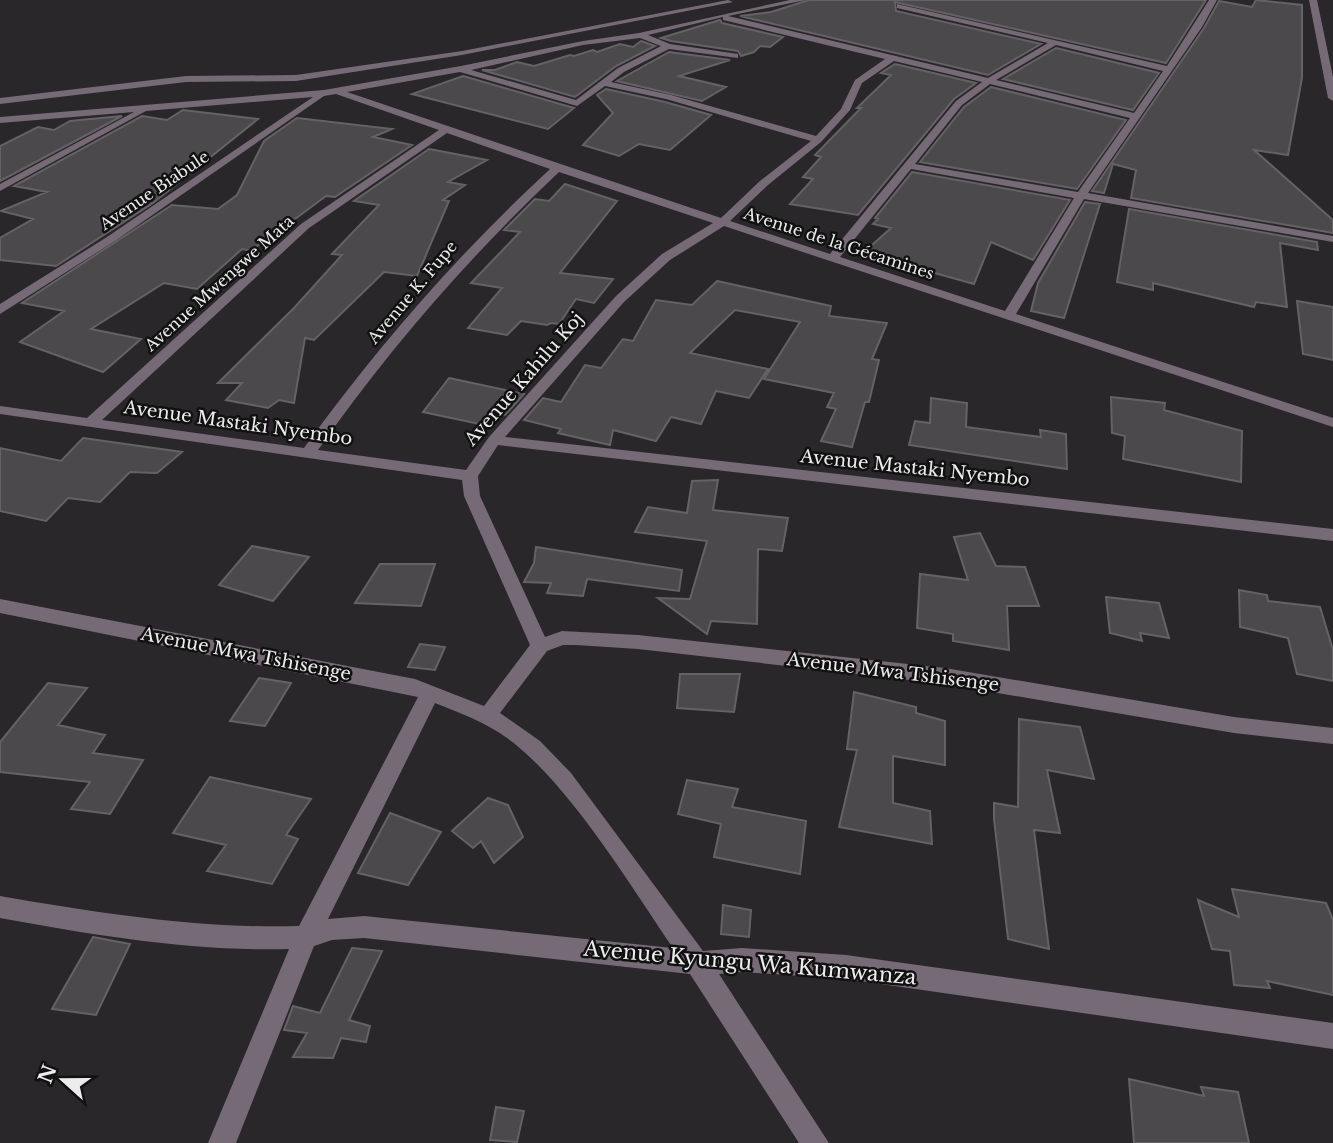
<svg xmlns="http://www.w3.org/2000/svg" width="1333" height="1143" font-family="'Libre Baskerville',serif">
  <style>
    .building { fill: #4b494b; stroke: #646264; stroke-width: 2 }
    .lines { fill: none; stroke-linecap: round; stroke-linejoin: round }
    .minor { fill: #766a76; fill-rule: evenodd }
    .labels { text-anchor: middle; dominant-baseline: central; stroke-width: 5; stroke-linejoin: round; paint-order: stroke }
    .far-street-label { font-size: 16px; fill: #edeced; stroke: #111 }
    .street-label { font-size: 18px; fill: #edeced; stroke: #111 }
    .near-street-label { font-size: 21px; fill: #edeced; stroke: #111 }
  </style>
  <rect width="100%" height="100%" fill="#292729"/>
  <!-- building -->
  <path class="building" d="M 809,0 L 1206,0 L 1166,63 L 895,2 L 896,11 L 1041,44 L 988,75 L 740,16 L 771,12 Z
    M 1256,0 L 1302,5 L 1302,78 L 1288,155 L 1254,150 L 1333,220 L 1333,233 L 1131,198 L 1136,170 L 1113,164 L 1104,193 L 1092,191 L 1204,28 L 1219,1 L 1252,7 Z
    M 720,20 L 722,23 L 783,37 L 770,47 L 760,46 L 754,52 L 741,56 L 738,51 L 671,41 L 661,38 Z
    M 641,41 L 655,46 L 616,66 L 575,97 L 482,70 L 495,70 L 517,62 L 534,66 L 570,55 L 574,56 L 593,50 L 597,52 L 620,44 L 633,47 Z
    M 1056,48 L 1159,73 L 1133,110 L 1003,79 Z
    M 669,52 L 730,60 L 679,76 L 726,87 L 702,101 L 617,81 Z
    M 895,64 L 976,83 L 954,99 L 858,215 L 790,204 L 813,179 L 803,177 L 821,157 L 815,155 L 861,108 L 857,108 L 891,75 L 881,73 Z
    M 463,76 L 574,108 L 548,129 L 412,94 Z
    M 991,87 L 1126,120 L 1077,189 L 920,162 L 964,107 Z
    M 606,89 L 665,102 L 711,115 L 670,150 L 639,144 L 619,156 L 583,145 L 613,113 L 597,95 Z
    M 183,110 L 258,119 L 153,203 L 56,266 L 0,260 L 0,238 L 33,219 L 1,211 L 47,192 L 14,186 L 142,116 L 167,120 Z
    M 122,116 L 0,181 L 0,146 L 38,127 L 54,130 L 70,121 Z
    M 297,118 L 392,129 L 373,137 L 412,145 L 335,197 L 326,196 L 291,222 L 284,221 L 252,251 L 242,249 L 197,289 L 164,283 L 91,329 L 141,339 L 103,372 L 20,342 L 64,311 L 22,303 L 172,205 L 218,209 L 237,195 L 264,141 Z
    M 429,149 L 487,160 L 448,182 L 465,185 L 443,200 L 449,201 L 417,276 L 384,272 L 314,340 L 305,338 L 294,403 L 279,400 L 268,408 L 226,400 L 242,383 L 218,383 L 294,308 L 342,255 L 332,254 L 379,205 L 354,201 Z
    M 912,172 L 1070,200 L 1033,260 L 991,242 L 974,284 L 863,253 L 891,228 L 873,224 L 878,219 L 875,218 Z
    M 565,184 L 617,201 L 560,273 L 613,279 L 594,303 L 576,299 L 559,324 L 551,323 L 547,325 L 521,321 L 507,335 L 468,328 L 502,288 L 471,283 L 520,232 L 504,230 L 535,199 L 549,201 Z
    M 1085,202 L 1100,204 L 1064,318 L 1031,311 L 1038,283 Z
    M 1129,209 L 1317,242 L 1318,250 L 1280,243 L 1287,307 L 1256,302 L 1254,307 L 1153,283 L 1153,290 L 1117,282 Z
    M 717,281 L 831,306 L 829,316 L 887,323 L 872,359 L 879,360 L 869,402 L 865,402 L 852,447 L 821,441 L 836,409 L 827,407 L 834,393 L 764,379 L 800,322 L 735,310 L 690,353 L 768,369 L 749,398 L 716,391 L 701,424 L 671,417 L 656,441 L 613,430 L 610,445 L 558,433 L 561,429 L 524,420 L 543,398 L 561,402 L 585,365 L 601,368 L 623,339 L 633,341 L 656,300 L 692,305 Z
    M 1297,301 L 1333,307 L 1333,360 L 1303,354 Z
    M 449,378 L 524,394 L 505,415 L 495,413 L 484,425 L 423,412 Z
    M 1111,397 L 1165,403 L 1164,410 L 1242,431 L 1241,482 L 1123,459 L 1125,436 L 1112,433 Z
    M 931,398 L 967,403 L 966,427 L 1041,437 L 1040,430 L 1066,434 L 1067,469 L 909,445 L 915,421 L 930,423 Z
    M 83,438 L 182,452 L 157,473 L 130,472 L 100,502 L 68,498 L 46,521 L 0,511 L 0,448 L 61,461 Z
    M 718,480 L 713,510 L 788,518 L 782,551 L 758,549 L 757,624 L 711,621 L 707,634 L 658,598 L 690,599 L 707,541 L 635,532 L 648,507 L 687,513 L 692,481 Z
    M 980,533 L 996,566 L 1025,567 L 1039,606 L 1007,606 L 1009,650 L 953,641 L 953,634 L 917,628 L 920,574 L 968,580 L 954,537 Z
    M 252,546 L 309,557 L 273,601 L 219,585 Z
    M 536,547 L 682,570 L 679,591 L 587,579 L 583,596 L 547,593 L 551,583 L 524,582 L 534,563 Z
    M 380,564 L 435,564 L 421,606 L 355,603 Z
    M 1239,590 L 1267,595 L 1268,601 L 1320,607 L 1333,650 L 1333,681 L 1297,674 L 1288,638 L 1240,627 Z
    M 1106,597 L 1159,603 L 1169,638 L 1140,633 L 1142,641 L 1110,633 Z
    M 420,644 L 445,647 L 435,670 L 408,667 Z
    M 680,674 L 740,674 L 734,712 L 677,708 Z
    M 259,678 L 291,683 L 265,726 L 230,721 Z
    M 48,683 L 87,688 L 58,725 L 105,735 L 93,753 L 143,760 L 110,814 L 71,809 L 90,782 L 0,772 L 0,742 Z
    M 854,692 L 916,707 L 916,713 L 945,721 L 945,765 L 893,756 L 893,803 L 930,811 L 932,844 L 839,827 L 857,750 L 847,749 Z
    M 1019,719 L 1080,727 L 1094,779 L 1047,770 L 1060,833 L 1034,830 L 1049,949 L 1008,939 L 994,819 L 994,803 L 1018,807 Z
    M 210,777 L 311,799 L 286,835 L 298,839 L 272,884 L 207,871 L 226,845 L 173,833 Z
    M 687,780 L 738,789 L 732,807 L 806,821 L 800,874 L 714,857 L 721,824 L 678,814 Z
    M 488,798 L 508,805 L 523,837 L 494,863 L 481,841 L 473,848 L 452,831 Z
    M 390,813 L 441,832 L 408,885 L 358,873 Z
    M 1232,889 L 1326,903 L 1333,920 L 1333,995 L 1267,981 L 1270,988 L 1234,985 L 1230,951 L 1212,949 L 1198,900 L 1239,917 Z
    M 723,905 L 751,910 L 749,937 L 721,934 Z
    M 93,937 L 130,944 L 96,1015 L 52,1009 Z
    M 352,948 L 382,951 L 349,1020 L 370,1026 L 366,1042 L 341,1038 L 333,1058 L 293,1057 L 307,1033 L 284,1030 L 293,1006 L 320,1013 Z
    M 1129,1079 L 1204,1096 L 1201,1087 L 1238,1092 L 1249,1143 L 1134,1143 Z
    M 496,1107 L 524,1111 L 517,1142 L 490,1140 Z"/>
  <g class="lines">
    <!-- minor -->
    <path class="minor" d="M 728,0 L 733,2 L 462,55 L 296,81 L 186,82 L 0,104 L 0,98 L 186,76 L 296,75 L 462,51 Z
      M 790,0 L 806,0 L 728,16 L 988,78 L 1048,43 L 897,8 L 897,4 L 1167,66 L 1209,0 L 1217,0 L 1202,27 L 1088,193 L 1333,236 L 1333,242 L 1084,199 L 1016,314 L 1333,418 L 1333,427 L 724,226 L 670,260 L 624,302 L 505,437 L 1333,529 L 1333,541 L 498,445 L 478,476 L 480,496 L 545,637 L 562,631 L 638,635 L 945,668 L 1234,717 L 1333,728 L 1333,744 L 1234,733 L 945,684 L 638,649 L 576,645 L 563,645 L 547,651 L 500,713 L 540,741 L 571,773 L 703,951 L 742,948 L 846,955 L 1333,1023 L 1333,1049 L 846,979 L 742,972 L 719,974 L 829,1143 L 799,1143 L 690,974 L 364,938 L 332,940 L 314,946 L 236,1143 L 208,1143 L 289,949 C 196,952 92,935 0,918 L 0,896 C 98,913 200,929 299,926 L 418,697 L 0,613 L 0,599 L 415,679 L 484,706 L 530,645 L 464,496 L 462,480 L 0,414 L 0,406 L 87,418 L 301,224 L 439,130 L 336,94 L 324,96 L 115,241 L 0,314 L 0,304 L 107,237 L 313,97 L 146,111 L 0,191 L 0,184 L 134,112 L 0,123 L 0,117 L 324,90 L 461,66 L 583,41 L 639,33 ZM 723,17 L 723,20 L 885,59 L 855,80 L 841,109 L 816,136 L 671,95 L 611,82 L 624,72 L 669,49 L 738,58 L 738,54 L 670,44 L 648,35 ZM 640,38 L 661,46 L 618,68 L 576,100 L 471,70 L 583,45 ZM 1056,45 L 1163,71 L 1134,113 L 996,80 ZM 894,61 L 982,82 L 956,101 L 830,254 L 730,221 L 768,185 L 821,142 L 850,110 L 862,83 ZM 460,72 L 577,106 L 605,86 L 666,99 L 811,141 L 760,181 L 721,218 L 347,92 ZM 990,84 L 1130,118 L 1078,192 L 915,164 L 962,105 ZM 447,133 L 550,169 C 458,254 377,347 304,448 L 102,420 L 309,228 ZM 911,169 L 1074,198 L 1005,311 L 840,257 ZM 559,172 L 713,223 L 662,254 L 616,296 L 489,437 L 466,470 L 318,450 C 389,349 469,257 559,172 ZM 435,703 C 460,713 485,722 507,738 C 568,782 630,885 673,948 L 364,916 L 328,919 Z
      M 1309,0 L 1317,0 L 1333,77 L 1333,101 L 1328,98 Z"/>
  </g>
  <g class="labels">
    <!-- far-street labels -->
    <g class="far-street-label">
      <text transform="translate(154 190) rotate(-34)">Avenue Biabule</text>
      <text transform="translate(839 243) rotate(18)">Avenue de la Gécamines</text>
      <text transform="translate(219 283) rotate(-42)">Avenue Mwengwe Mata</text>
      <text transform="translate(412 292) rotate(-50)">Avenue K. Fupe</text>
    </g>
    <!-- street labels -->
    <g class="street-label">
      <text transform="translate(524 379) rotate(-49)">Avenue Kahilu Koj</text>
      <text transform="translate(238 423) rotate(8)">Avenue Mastaki Nyembo</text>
      <text transform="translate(915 468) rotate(6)">Avenue Mastaki Nyembo</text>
      <text transform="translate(246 654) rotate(11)">Avenue Mwa Tshisenge</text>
      <text transform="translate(893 672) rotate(7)">Avenue Mwa Tshisenge</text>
    </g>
    <!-- near-street labels -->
    <g class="near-street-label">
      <text transform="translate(750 963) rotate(5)">Avenue Kyungu Wa Kumwanza</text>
    </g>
  </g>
  <!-- north arrow -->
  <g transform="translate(63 1080) rotate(291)" stroke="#111111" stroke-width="5" paint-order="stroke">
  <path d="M0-5L12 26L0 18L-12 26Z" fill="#edeced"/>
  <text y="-10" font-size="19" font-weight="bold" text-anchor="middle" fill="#edeced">N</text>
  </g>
</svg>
